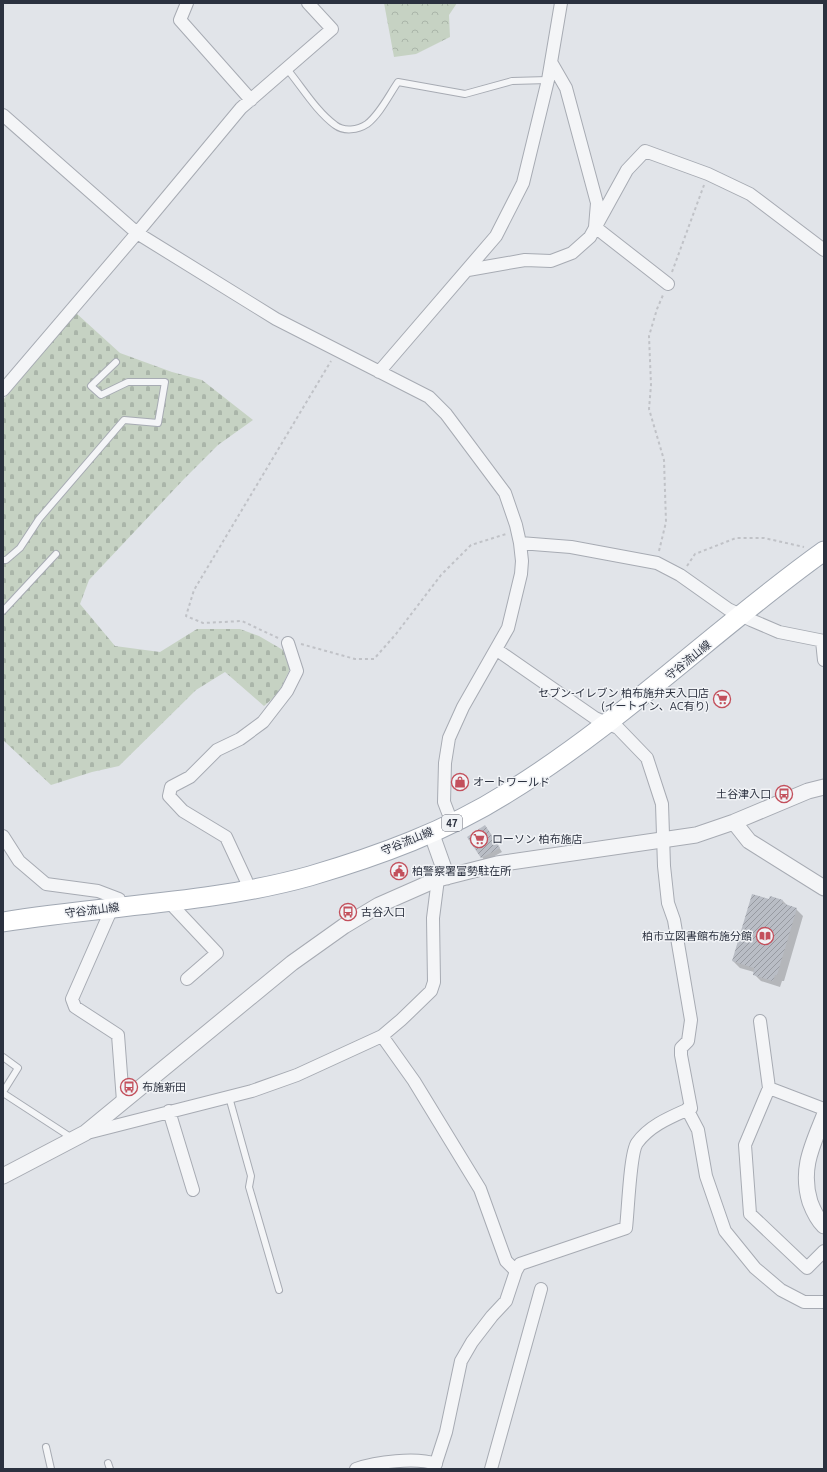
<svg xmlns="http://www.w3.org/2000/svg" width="827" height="1472" font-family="Ubuntu,'Noto Sans JP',sans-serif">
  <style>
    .forest { fill: url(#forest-crowns) }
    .cemetery { fill: url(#cemetery-stones) }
    .shadow { fill: #0003 }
    .building { fill: url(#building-hatch) }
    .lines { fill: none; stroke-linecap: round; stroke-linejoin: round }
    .service-casing { stroke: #a7abb3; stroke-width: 8 }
    .minor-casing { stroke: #a7abb3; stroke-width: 14 }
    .tertiary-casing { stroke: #a7abb3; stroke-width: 17 }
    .primary-casing { stroke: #a1a8b3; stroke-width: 21 }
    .path { stroke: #c0c2c7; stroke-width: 2; stroke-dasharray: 3 3; stroke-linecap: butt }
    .service { stroke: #f4f5f7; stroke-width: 6 }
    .minor { stroke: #f4f5f7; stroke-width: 12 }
    .tertiary { stroke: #f4f5f7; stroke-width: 15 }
    .primary { stroke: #fff; stroke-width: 19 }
    .labels { text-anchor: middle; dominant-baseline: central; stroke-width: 3; stroke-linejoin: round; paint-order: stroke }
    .shield { fill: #f1f3f6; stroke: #666b76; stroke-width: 1 }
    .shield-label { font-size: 10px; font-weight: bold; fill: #2b313f }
    .street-label { font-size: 11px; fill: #2b313f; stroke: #f1f3f6 }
    .poi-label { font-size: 11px; fill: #2b313f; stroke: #f1f3f6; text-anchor: start }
  </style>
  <defs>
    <pattern id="forest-crowns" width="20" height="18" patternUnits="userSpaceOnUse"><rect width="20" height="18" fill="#c6d2c3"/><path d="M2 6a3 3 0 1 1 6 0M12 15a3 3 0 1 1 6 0" fill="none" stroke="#aab5a9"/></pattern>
    <pattern id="cemetery-stones" width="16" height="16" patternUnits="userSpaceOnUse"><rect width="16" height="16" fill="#c6d2c3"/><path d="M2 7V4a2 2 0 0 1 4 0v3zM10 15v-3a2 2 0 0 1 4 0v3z" fill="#aab5a9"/></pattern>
    <pattern id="building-hatch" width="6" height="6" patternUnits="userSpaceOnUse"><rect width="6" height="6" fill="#b9bdc5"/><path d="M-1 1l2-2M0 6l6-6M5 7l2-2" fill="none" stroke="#979aa1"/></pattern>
  </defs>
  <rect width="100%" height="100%" fill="#e1e4e9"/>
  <!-- forest -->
  <path class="forest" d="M 384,3 L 457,3 L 449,15 L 450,37 L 416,54 L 394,57 Z"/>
  <!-- cemetery -->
  <path class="cemetery" d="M 76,313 L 120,353 L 172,372 L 202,380 L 253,420 L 218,445 L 184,479 L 89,580 L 80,604 L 115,646 L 160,652 L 197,629 L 240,629 L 259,636 L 283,650 L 290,669 L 278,694 L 264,706 L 225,672 L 196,690 L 119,766 L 92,772 L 51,785 L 3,740 L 3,400 Z"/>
  <!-- shadow -->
  <path class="shadow" d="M 488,830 L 502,852 L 485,861 L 482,857 Z
    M 770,901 L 783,901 L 788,906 L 796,909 L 803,916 L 784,981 L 782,981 L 780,987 L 761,981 L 754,974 L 754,972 L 740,968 L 733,961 Z"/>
  <!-- building -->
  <path class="building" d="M 485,825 L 500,848 L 481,858 L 467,837 Z
    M 752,894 L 769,899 L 770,896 L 783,900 L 782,903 L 797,908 L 777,975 L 775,975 L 773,981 L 753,975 L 754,968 L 732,961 Z"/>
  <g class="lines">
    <!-- service casing -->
    <g class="service-casing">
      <path id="service" d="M 287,69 C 302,87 316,111 335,125 C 344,132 358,130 367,124 C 380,114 389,95 398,82 L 465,94 L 512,81 L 548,80
        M 3,560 L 6,560 L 20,548 L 39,519 L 124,420 L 158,423 L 165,382 L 128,382 L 101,395 L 91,386 L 116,362
        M 3,611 L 56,554
        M 3,1057 L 18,1068 L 3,1092
        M 3,1093 L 72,1138
        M 229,1097 L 251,1176 L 249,1187 L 279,1290
        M 46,1447 L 51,1469
        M 108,1463 L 110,1469"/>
    </g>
    <!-- minor casing -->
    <g class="minor-casing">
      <path id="minor" d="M 187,3 L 180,20 L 251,100
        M 308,3 L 332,29 L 241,108 L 137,233 L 276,319 L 429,397 L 446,414 L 505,493 L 516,525 L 520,543 L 522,561 L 521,574 L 508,628 L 463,707 L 449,738 L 445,763 L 444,802 L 452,823
        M 551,62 L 566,88 L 597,203 L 595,227 L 668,284
        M 3,115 L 137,233 L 3,390
        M 468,270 L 525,260 L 551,261 L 572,253 L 590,237 L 627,170 L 645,151 L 708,174 L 750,194 L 824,250
        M 379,372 L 496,236 L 523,183 L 548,80 L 561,3
        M 520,543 L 571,547 L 657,563 L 680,575 L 728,609 L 751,620 L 779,632 L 824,641
        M 822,641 L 824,660
        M 497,650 L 595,718 L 618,728 L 647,758 L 662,804 L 664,866 L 668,903 L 674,920 L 691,1020 L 688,1041 L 681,1048 L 681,1055 L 691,1108 C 671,1117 650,1125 637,1143 C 630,1153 628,1212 626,1228 L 520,1264 L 516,1271
        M 3,836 L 19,861 L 46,884 L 98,891 L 119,899 L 121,907
        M 248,890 L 246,880 L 226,837 L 183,811 L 169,796 L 171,787 L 190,777 L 217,750 L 240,739 L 263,722 L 287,691 L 297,671 L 288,643
        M 169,902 L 217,953 L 187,979
        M 112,908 L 72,999 L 75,1007 L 118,1035 L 123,1101
        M 760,1021 L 769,1088
        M 382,1036 L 414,1081 L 480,1189 L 506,1261 L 516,1271 L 506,1301 L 492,1316 L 472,1342 L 461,1361 L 446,1432 L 434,1469
        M 687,1109 L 698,1130 L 706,1176 L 725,1231 L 755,1268 L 781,1290 L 804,1302 L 824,1302
        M 824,1109 L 769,1088 L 745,1145 L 750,1214 L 807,1268 L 824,1251
        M 169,1111 L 193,1190
        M 87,1133 L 252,1091 L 297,1075 L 382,1036 L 401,1020 L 431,991 L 434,982 L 433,918 L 438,879
        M 356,1469 C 376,1462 416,1457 436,1464
        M 491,1469 L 541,1289"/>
    </g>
    <!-- tertiary casing -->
    <g class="tertiary-casing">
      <path id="tertiary" d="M 734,822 L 749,841 L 824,888
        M 431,832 L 447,877
        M 824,1116 C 812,1146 800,1169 810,1202 C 813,1210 818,1220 824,1226
        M 3,1176 L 85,1133 L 292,963 L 344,926 L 379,905 L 438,879 L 497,864 L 696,835 L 734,822 L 808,791 L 824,787"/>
    </g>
    <!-- primary casing -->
    <g class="primary-casing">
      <path id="primary" d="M 3,922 C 105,905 210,904 310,876 C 378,856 447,831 507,793 C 621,723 716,628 824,551"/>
    </g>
    <!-- path -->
    <path class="path" d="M 672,272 L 704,185
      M 659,551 L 666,522 L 664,460 L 649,409 L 651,385 L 649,336 L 657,309 L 663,295
      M 687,566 L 695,554 L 736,538 L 764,538 L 804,547
      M 278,638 L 242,621 L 203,623 L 186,616 L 194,590 L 331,361
      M 301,644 L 355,659 L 374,659 L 396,634 L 441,575 L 471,545 L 506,534"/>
    <!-- service -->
    <use href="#service" class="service"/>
    <!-- minor -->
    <use href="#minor" class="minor"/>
    <!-- tertiary -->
    <use href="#tertiary" class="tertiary"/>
    <!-- primary -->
    <use href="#primary" class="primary"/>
  </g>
  <!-- icons -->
  <defs>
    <g id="supermarket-ring" transform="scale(0.9)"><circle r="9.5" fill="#f1f3f6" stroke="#c3505c" stroke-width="1.5"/><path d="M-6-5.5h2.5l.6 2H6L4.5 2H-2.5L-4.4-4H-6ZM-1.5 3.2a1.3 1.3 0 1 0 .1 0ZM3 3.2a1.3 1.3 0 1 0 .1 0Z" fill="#c3505c"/></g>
    <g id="shop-ring" transform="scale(0.9)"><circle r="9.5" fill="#f1f3f6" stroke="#c3505c" stroke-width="1.5"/><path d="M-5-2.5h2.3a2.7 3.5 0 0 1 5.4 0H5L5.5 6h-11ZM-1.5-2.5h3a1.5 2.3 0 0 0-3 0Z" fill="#c3505c"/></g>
    <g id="bus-ring" transform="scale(0.9)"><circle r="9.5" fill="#f1f3f6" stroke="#c3505c" stroke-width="1.5"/><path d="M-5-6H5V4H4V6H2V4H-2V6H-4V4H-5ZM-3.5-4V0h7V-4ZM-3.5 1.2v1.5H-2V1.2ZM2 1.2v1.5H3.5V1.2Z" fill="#c3505c"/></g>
    <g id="civic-ring" transform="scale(0.9)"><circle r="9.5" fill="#f1f3f6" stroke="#c3505c" stroke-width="1.5"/><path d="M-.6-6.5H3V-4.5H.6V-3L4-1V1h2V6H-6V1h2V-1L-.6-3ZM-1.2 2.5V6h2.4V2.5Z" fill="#c3505c"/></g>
    <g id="library-ring" transform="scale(0.9)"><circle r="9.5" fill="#f1f3f6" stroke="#c3505c" stroke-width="1.5"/><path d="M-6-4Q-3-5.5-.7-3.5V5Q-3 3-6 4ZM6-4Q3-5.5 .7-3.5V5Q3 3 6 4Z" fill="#c3505c"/></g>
  </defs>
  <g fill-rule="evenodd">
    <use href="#supermarket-ring" x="722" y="699"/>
    <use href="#shop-ring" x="460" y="782"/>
    <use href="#bus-ring" x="784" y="794"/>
    <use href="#supermarket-ring" x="479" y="839"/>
    <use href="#civic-ring" x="399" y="871"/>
    <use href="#bus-ring" x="348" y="912"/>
    <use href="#library-ring" x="765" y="936"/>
    <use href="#bus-ring" x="129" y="1087"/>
  </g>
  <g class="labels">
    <!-- shield labels -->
    <rect class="shield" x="442" y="815" width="20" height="16" rx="3"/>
    <g class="shield-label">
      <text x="452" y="823">47</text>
    </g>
    <!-- street labels -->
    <g class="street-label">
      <text transform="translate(688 660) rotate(-39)">守谷流山線</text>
      <text transform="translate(407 841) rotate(-22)">守谷流山線</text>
      <text transform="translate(92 910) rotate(-7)">守谷流山線</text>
    </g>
    <!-- poi labels -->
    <g class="poi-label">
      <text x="709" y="693" text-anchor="end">セブン-イレブン 柏布施弁天入口店<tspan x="709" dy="13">(イートイン、AC有り)</tspan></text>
      <text x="473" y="782">オートワールド</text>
      <text x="771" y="794" text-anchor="end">土谷津入口</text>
      <text x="492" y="839">ローソン 柏布施店</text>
      <text x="412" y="871">柏警察署富勢駐在所</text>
      <text x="361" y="912">古谷入口</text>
      <text x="752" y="936" text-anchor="end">柏市立図書館布施分館</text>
      <text x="142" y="1087">布施新田</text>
    </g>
  </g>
  <!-- border -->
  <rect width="827" height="1472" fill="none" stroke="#2b313f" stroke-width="8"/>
</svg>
